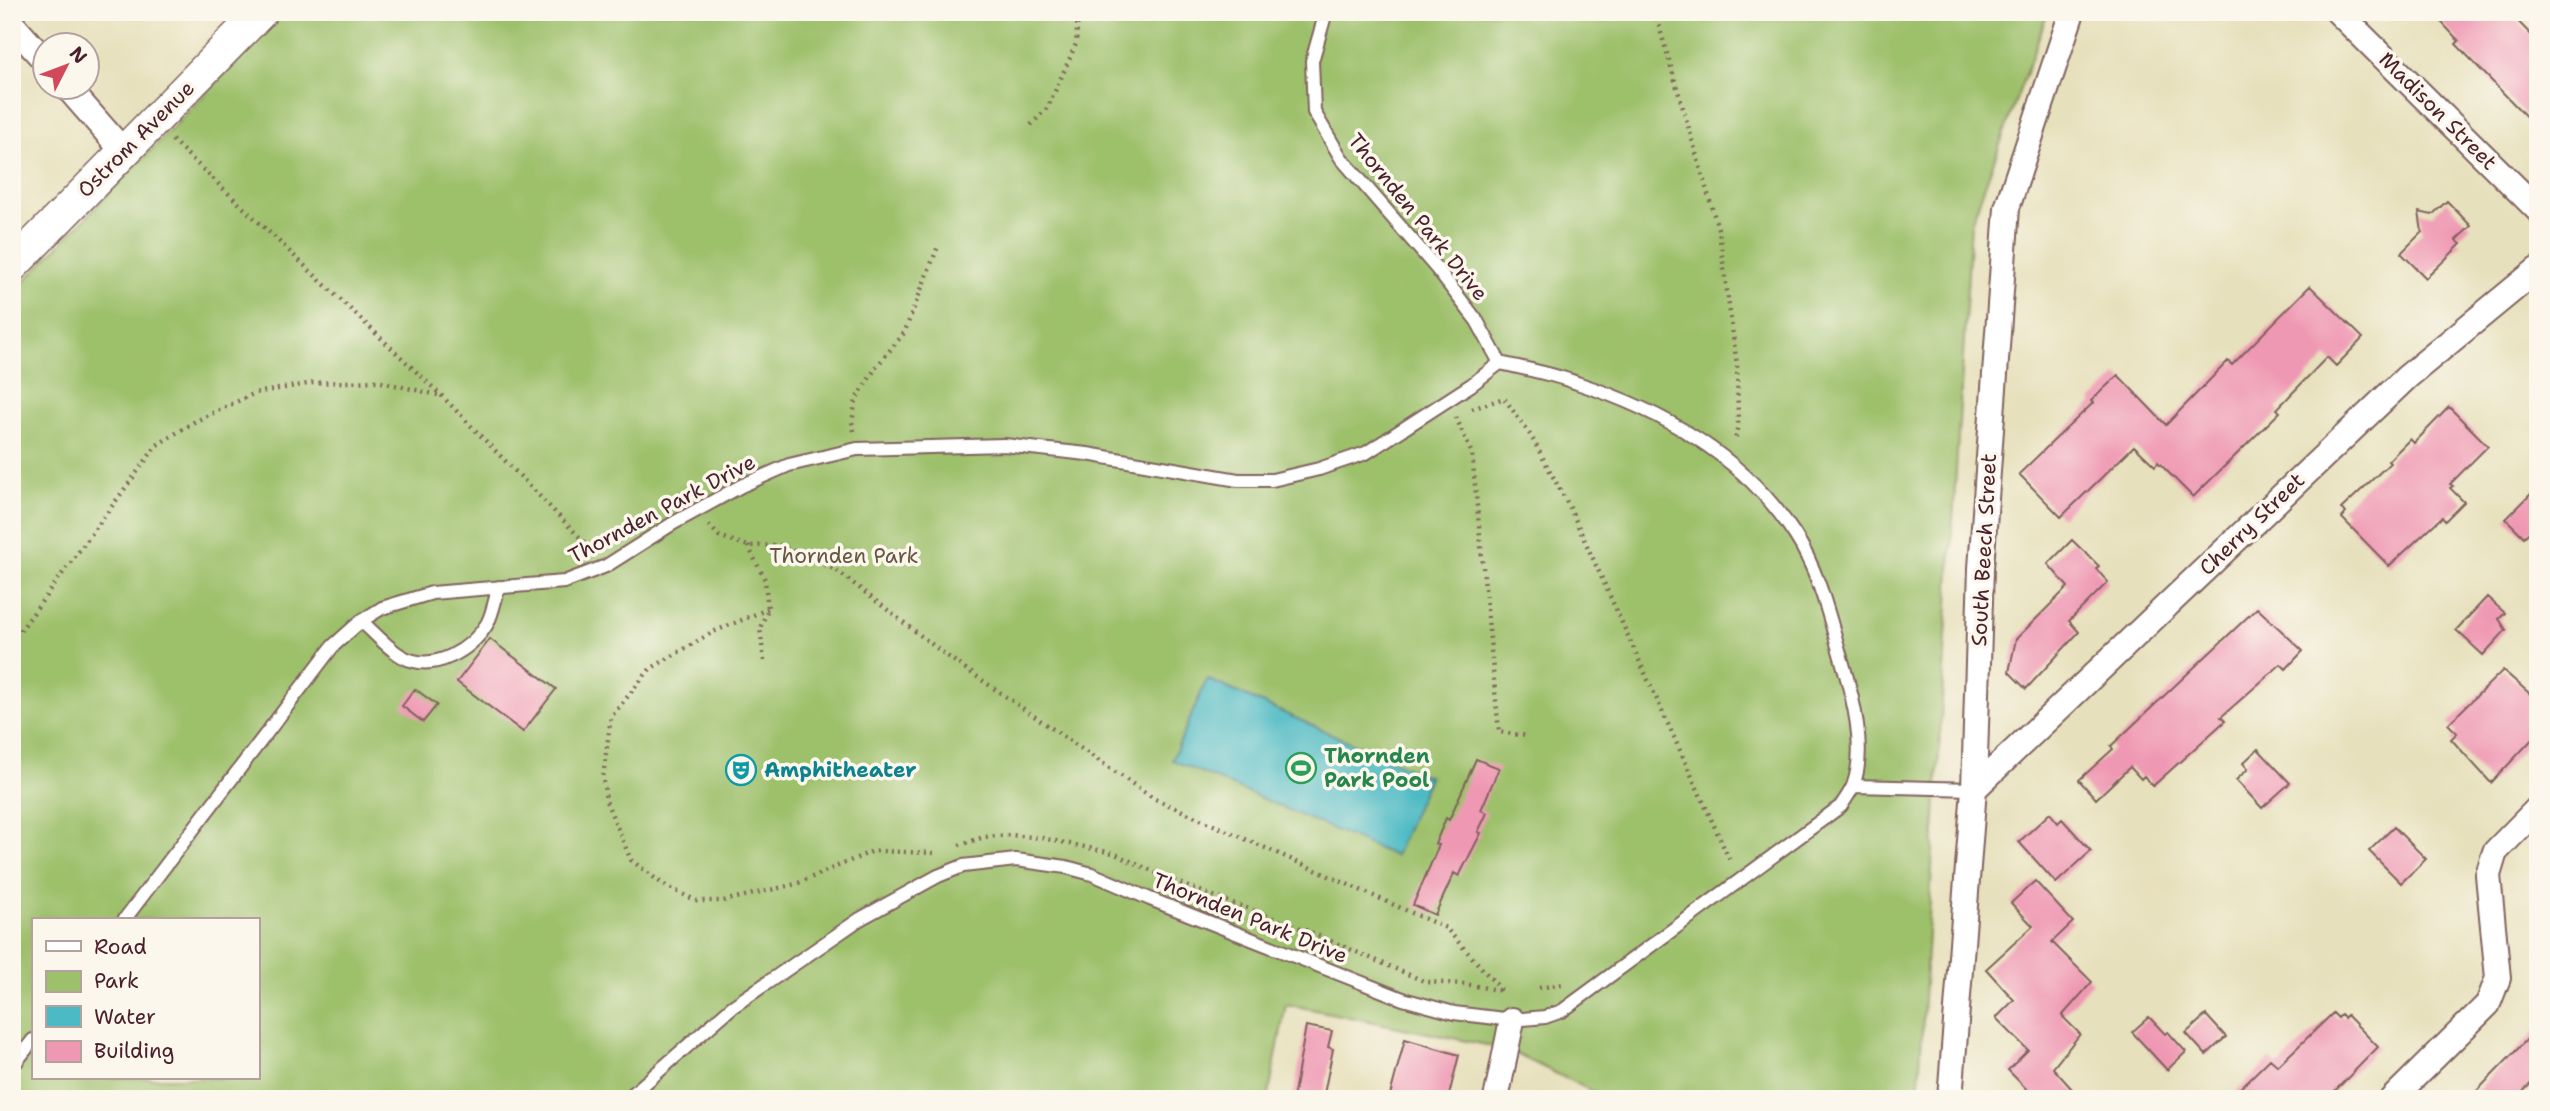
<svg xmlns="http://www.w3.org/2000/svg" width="2550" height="1111" font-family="'Shantell Sans',sans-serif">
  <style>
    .green { fill: #9dc06a; stroke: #74704a; stroke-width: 2; fill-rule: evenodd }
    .water { fill: #4cbac4; stroke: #4b6c78; stroke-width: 2 }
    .building { fill: #ef98b3 }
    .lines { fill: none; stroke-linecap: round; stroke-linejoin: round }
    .service-casing { stroke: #81635e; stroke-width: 16 }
    .minor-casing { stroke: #81635e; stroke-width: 28 }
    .tertiary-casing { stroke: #81635e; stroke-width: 35 }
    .path { stroke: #81635e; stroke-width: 4.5; stroke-dasharray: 2 5; stroke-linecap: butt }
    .service { stroke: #fff; stroke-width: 12 }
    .minor { stroke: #fff; stroke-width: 24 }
    .tertiary { stroke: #fff; stroke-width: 32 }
    .labels { text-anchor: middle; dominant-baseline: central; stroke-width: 7; stroke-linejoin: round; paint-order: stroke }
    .street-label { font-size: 21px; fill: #4a1f2b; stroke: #fbf7ec }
    .park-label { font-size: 21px; fill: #675741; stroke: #fbf7ec }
    .leisure-label { font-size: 21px; font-weight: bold; fill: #27864d; stroke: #fbf7ec; text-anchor: start }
    .culture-label { font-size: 21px; font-weight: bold; fill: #0d838f; stroke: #fbf7ec; text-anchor: start }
  </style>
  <rect width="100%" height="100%" fill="#fbf7ec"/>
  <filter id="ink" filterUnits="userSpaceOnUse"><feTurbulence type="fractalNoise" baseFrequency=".0143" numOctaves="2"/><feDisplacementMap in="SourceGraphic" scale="14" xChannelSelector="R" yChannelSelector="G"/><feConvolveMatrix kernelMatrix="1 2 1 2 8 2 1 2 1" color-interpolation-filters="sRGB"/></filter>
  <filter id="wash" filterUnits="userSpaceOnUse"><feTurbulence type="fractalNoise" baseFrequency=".00686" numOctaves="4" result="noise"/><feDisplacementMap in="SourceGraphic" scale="28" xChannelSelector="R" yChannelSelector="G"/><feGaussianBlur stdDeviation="1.57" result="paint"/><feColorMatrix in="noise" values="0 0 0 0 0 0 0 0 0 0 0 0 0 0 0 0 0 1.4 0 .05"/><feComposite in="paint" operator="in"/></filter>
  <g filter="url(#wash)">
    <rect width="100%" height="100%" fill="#e7e0bc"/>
    <!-- green -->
    <path class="green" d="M 284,12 L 2048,12 L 1971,224 L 1918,1099 L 1608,1099 L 1506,1049 L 1286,1004 L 1268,1099 L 12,1099 L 12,294 ZM 33,920 L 257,920 L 257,1078 L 33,1078 Z"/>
    <!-- water -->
    <path class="water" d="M 1207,679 L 1429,777 L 1395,856 L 1172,760 Z"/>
    <g id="blocks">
      <!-- building -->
      <path class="building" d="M 2432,12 L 2509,12 L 2538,42 L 2538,129 L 2456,44 L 2459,41 Z
        M 2447,201 L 2471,226 L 2456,240 L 2461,244 L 2426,278 L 2401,253 L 2422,232 L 2419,212 L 2432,215 Z
        M 2310,286 L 2363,338 L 2336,366 L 2327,357 L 2277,409 L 2280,412 L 2193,497 L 2158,462 L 2155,466 L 2134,446 L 2061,517 L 2019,474 L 2093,403 L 2091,401 L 2118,375 L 2166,425 L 2228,361 L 2232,365 Z
        M 2449,407 L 2488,446 L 2450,484 L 2453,486 L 2450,488 L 2464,502 L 2445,521 L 2442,517 L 2389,566 L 2342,518 L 2346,513 L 2341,509 L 2390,463 L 2388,461 L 2410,439 L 2414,443 Z
        M 2538,487 L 2538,524 L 2524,537 L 2506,519 Z
        M 2072,540 L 2099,566 L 2096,569 L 2108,582 L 2069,621 L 2079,632 L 2026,689 L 2009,672 L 2016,639 L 2068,587 L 2048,564 Z
        M 2487,597 L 2505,613 L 2499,619 L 2506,630 L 2483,655 L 2456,630 Z
        M 2257,608 L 2303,651 L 2286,669 L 2281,664 L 2221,717 L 2225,721 L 2153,786 L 2144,776 L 2141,779 L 2130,767 L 2096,799 L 2079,780 L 2113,749 L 2111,746 Z
        M 490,639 L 556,689 L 523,732 L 457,682 Z
        M 2503,670 L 2538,701 L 2538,733 L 2491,783 L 2451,739 L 2457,733 L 2448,724 Z
        M 415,689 L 437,705 L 423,722 L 402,706 Z
        M 2258,749 L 2290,783 L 2262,808 L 2236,780 L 2248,769 L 2243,763 Z
        M 1476,759 L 1499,768 L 1481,810 L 1487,813 L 1478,832 L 1481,833 L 1459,876 L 1454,873 L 1435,915 L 1413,905 L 1439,845 L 1435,844 L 1446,818 L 1449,820 Z
        M 2050,813 L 2058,823 L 2062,819 L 2091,851 L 2056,883 L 2019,842 Z
        M 2394,827 L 2426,859 L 2401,883 L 2369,851 Z
        M 2035,881 L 2073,922 L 2052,942 L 2092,982 L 2062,1016 L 2080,1034 L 2053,1068 L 2081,1099 L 2036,1099 L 2008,1070 L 2028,1050 L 1996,1018 L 2014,1000 L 1986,969 L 2033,926 L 2011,903 Z
        M 2333,1013 L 2338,1018 L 2341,1015 L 2344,1018 L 2347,1015 L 2378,1047 L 2327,1099 L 2229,1099 L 2270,1059 L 2278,1066 Z
        M 2206,1015 L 2226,1037 L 2206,1055 L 2186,1033 Z
        M 2149,1017 L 2165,1034 L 2168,1032 L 2186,1052 L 2167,1070 L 2132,1032 Z
        M 1306,1026 L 1332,1031 L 1328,1047 L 1333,1049 L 1323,1099 L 1293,1099 Z
        M 2538,1028 L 2538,1076 L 2516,1099 L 2469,1099 Z
        M 1405,1039 L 1459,1055 L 1448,1099 L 1389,1099 Z"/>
    </g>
  </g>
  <g filter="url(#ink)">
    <use href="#blocks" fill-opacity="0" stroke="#81635e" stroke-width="2"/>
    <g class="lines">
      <!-- service casing -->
      <g class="service-casing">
        <path id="service" d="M 361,621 C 374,632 388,649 403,657 C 434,673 471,650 487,624 C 493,613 495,598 499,587
          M 1854,786 L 1974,789
          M 124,920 L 333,646 L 361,621 L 382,608 L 432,593 L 564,582 L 606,566 L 672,524 L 741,486 L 789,465 L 857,449 L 1004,445 L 1087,454 L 1238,480 L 1272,480 L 1319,469 L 1366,453 L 1471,385 L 1500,363
          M 12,1067 L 33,1040
          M 627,1099 L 732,1007 L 860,919 L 938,876 L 963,866 L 1016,860 L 1066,867 L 1092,874 L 1150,899 L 1403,999 L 1454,1013 L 1512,1020 L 1545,1017 L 1562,1011 L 1841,806 C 1845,799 1852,791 1854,783 C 1866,748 1853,698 1843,664 C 1830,621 1820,573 1795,535 C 1745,457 1663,411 1577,383 C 1553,374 1526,369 1500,363 L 1477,321 L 1437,269 L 1341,158 L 1314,112 L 1312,61 L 1326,12"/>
      </g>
      <!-- minor casing -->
      <g class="minor-casing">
        <path id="minor" d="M 2338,12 L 2538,210
          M 12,24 L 46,62
          M 68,88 L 123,151
          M 1974,789 L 2407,377 L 2538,269
          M 1496,1099 L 1512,1020
          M 1950,1099 L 1974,789 L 1981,568 L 2007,208 L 2072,12
          M 2392,1099 L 2488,1004 L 2498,978 L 2488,875 L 2495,852 L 2538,808"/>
      </g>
      <!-- tertiary casing -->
      <g class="tertiary-casing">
        <path id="tertiary" d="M 12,266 L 261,12"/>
      </g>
      <!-- path -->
      <path class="path" d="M 1138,12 L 1153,16 L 1172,12
        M 1655,12 L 1719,232 L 1737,365 L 1738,423 L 1735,442
        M 1031,125 L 1048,107 L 1076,44 L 1078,12
        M 172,140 L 442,396 L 594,552
        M 1472,409 L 1504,398 L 1531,436 L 1570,508 L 1731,863
        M 1456,417 L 1472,454 L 1499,732 L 1528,736
        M 854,431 L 852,422 L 856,399 L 877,366 L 904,333 L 939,244
        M 709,525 L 719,536 L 748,546 L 780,545 L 836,570 L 947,656 L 1153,798 L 1446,928 L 1502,991
        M 748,546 L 765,580 L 768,609 L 760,628 L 764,661
        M 768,609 L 713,632 L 650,669 L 611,717 L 603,777 L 606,801 L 631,860 L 664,885 L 697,901 L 723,901 L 796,884 L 873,851 L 937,853
        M 12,642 L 157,445 L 194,422 L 255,393 L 313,383 L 377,381 L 438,395
        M 959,845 L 984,837 L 1011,835 L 1042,838 L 1113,853 L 1176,882 L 1308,931 L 1426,982 L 1465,984 L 1502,991
        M 1539,988 L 1563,984"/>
      <!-- service -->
      <use href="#service" class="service"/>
      <!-- minor -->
      <use href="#minor" class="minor"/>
      <!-- tertiary -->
      <use href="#tertiary" class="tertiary"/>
    </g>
  </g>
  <!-- icons -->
  <defs>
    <g id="stadium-ring" transform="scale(1.575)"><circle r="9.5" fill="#fbf7ec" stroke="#2e9e5b" stroke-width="1.5"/><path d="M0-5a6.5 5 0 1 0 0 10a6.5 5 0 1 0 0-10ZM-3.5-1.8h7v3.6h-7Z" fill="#2e9e5b"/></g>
    <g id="theatre-ring" transform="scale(1.575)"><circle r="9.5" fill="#fbf7ec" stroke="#0f9aa8" stroke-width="1.5"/><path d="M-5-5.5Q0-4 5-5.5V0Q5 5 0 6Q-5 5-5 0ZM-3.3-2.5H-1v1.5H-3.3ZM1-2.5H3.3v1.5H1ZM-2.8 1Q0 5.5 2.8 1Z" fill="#0f9aa8"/></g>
  </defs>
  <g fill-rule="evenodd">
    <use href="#stadium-ring" x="1301" y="768"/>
    <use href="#theatre-ring" x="741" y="770"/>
  </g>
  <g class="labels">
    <!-- street labels -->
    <g class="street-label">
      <text transform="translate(2438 111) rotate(45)">Madison Street</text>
      <text transform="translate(136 139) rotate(-45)">Ostrom Avenue</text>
      <text transform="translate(1418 217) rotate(51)">Thornden Park Drive</text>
      <text transform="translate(662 509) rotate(-28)">Thornden Park Drive</text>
      <text transform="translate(2252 524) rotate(-44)">Cherry Street</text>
      <text transform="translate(1984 550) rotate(-87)">South Beech Street</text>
      <text transform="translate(1250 918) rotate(22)">Thornden Park Drive</text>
    </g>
    <!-- park labels -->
    <g class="park-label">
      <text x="844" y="556">Thornden Park</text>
    </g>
    <!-- leisure labels -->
    <g class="leisure-label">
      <text x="1324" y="756">Thornden<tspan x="1324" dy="24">Park Pool</tspan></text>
    </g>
    <!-- culture labels -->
    <g class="culture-label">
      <text x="764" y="770">Amphitheater</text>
    </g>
  </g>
  <!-- margin -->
  <rect width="2550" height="1111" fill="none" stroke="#fbf7ec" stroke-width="42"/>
  <!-- legend -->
  <rect x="32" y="918" width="228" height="161" fill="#fbf7ec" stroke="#b4a19f" stroke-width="2"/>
  <rect x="46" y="941" width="35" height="10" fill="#ffffff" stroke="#b4a19f" stroke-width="2"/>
  <text x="94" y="954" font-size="21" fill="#4a1f2b">Road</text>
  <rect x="46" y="971" width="35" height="21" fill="#9dc06a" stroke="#b4a19f" stroke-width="2"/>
  <text x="94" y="988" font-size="21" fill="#4a1f2b">Park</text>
  <rect x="46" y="1006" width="35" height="21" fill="#4cbac4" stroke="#b4a19f" stroke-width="2"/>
  <text x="94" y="1024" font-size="21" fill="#4a1f2b">Water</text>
  <rect x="46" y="1041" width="35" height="21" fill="#ef98b3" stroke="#b4a19f" stroke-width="2"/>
  <text x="94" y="1058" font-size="21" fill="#4a1f2b">Building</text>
  <!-- north arrow -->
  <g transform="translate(66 66) rotate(48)"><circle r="33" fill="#fbf7ec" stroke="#b4a19f" stroke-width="2"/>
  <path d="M0-5L12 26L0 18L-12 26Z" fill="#d1495b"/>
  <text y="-10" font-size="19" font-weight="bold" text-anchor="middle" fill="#4a1f2b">N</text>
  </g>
</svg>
